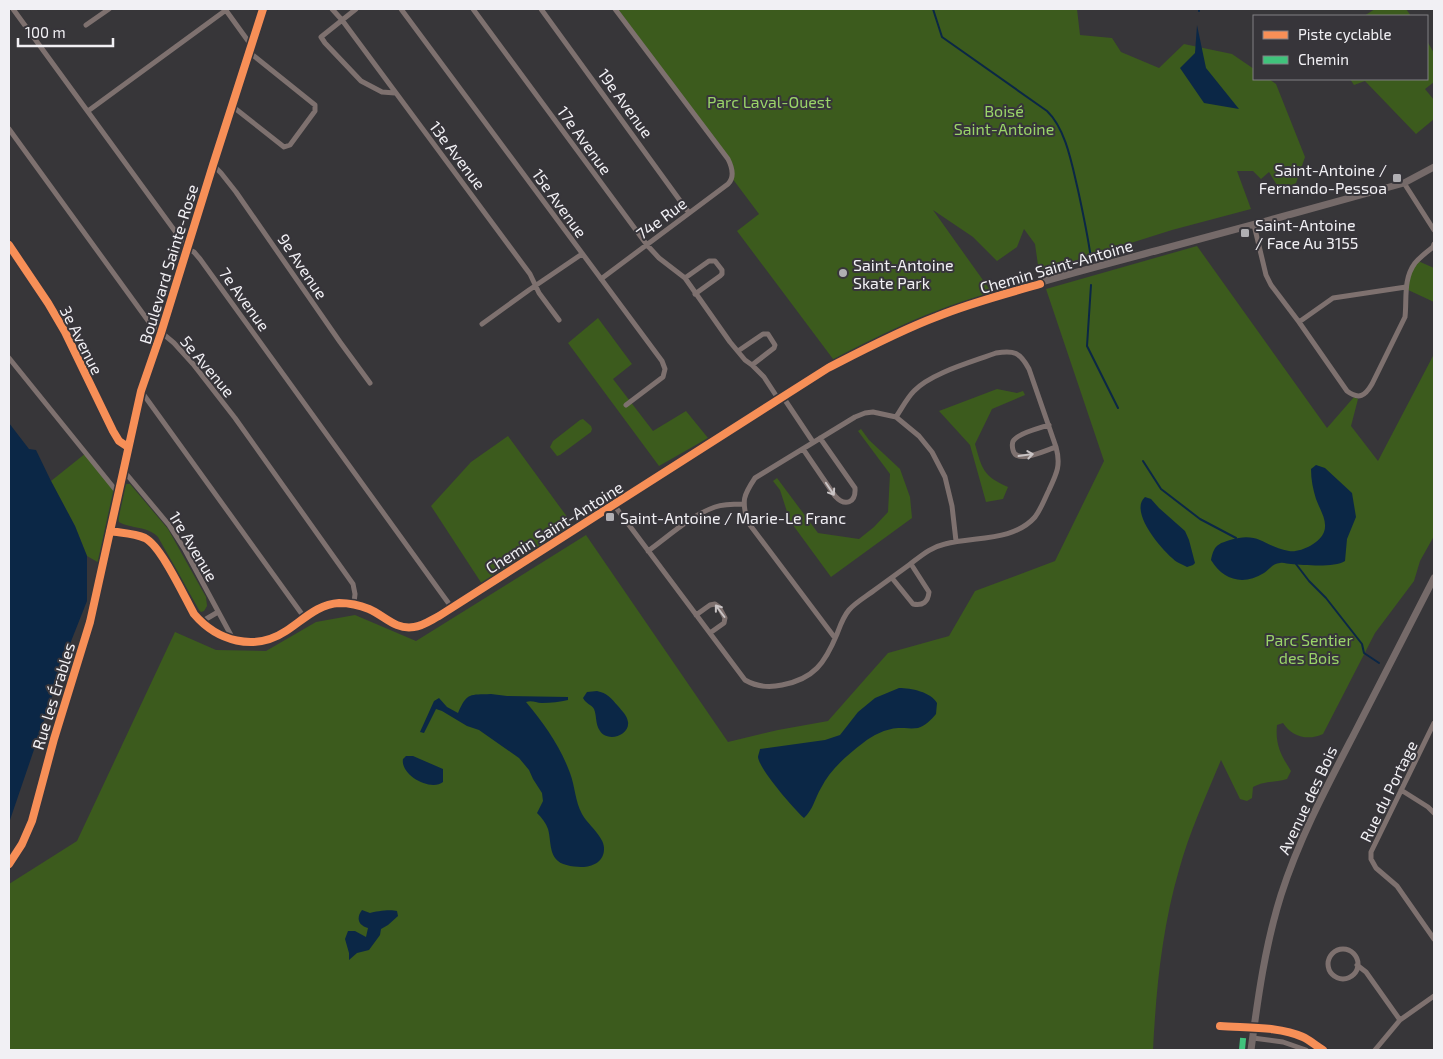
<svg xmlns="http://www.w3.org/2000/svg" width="1443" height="1059" font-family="'Exo 2',sans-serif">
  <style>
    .green { fill: #3c5b1d }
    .water { fill: #0b2746 }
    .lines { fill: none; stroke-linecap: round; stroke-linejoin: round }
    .stream { stroke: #0b2746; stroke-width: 2 }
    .street { stroke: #7e716f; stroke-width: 5 }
    .secondary { stroke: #756a69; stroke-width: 7 }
    .quiet { stroke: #40c37c; stroke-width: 6; stroke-dasharray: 12 6; stroke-linecap: butt }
    .cycleway-casing { stroke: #37353a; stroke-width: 11 }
    .cycleway { stroke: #f78f57; stroke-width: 8 }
    .oneway { stroke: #c9c4c5 }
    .poi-dot { fill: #b0afb3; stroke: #37353a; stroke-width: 2 }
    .labels { text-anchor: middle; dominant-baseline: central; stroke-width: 4; stroke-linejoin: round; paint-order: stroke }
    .park-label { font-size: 16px; fill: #9ad469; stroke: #37353a }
    .street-label { font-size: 16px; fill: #f1f0f4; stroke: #37353a }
    .poi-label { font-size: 16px; fill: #f1f0f4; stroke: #37353a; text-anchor: start }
  </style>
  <rect width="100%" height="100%" fill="#373639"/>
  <!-- green -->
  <path class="green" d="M 618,9 L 1077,9 L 1080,35 L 1112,38 L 1121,52 L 1159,68 L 1184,44 L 1232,54 L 1254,69 L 1254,79 L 1269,79 L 1276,84 L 1305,157 L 1296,183 L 1280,190 L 1269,172 L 1261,179 L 1253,171 L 1237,171 L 1251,209 L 1172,230 L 1039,272 L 1035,244 L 1024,229 L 1017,247 L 997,261 L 973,237 L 933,210 L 995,297 L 936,317 L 860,351 L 839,367 L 737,231 L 759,214 L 732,178 L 733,169 L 716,143 Z
    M 1375,9 L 1406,9 L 1411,16 L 1364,16 Z
    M 1427,41 L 1434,53 L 1434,82 L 1425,89 L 1434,100 L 1434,119 L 1416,134 L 1365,81 L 1354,85 L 1350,79 L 1427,79 Z
    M 1197,246 L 1327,428 L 1354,397 L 1358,399 L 1351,426 L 1378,461 L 1434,354 L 1434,536 L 1420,561 L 1414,581 L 1375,633 L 1323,734 C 1308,741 1292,737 1283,723 L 1277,725 C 1275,745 1281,755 1291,771 L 1287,779 C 1274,783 1266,780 1253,787 L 1252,798 L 1247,801 L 1240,799 L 1221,760 C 1206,796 1189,833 1179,870 C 1162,928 1156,990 1153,1050 L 9,1050 L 9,884 L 77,841 L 175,632 L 216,650 L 266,651 L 316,622 L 355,615 L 416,641 L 586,535 L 728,742 L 778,730 L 828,721 L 888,653 L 949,636 L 975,591 L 1055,561 L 1104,461 L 1046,289 Z
    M 1418,261 L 1434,268 L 1434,302 L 1406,289 L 1410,274 Z
    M 598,318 L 632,364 L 613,379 L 653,431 L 686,411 L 708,438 L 659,466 L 568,343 Z
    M 997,389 L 1017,393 L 1023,391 L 1025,395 L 992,409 L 975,444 C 982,469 983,476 1008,487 L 1003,499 L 986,502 L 970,445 L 939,411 Z
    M 583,419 L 591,426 L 592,429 L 591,432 L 560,455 L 557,456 L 550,447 L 553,441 L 580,420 Z
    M 861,429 L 869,440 L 900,469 L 910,497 L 912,518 L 831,577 L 790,521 L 780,490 L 773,481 L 777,478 L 818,533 L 859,539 L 874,527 L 888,512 L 890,474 L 858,431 Z
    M 508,436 L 573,525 L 482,584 L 431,506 L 471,462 Z
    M 86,453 L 118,493 L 101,564 L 87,556 L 75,526 L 51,481 Z
    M 127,484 L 130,484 L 168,529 L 206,597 L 207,606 L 204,611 L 201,612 L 199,610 L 158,537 C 148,526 131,529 119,522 L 118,518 L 124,485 Z"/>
  <!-- water -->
  <path class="water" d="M 1197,25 L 1206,68 L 1239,109 L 1204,103 L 1180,68 L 1195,53 Z
    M 9,423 L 29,449 L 36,450 L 51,481 L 75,526 L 87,556 L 87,601 L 70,644 L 9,823 Z
    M 1316,465 L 1325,468 L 1352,493 L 1356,517 L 1347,539 L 1345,561 C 1334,568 1305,565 1291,564 C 1288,564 1283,562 1280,563 C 1273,563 1269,570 1264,573 C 1243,586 1223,580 1211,560 C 1214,546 1217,544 1230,540 C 1260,531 1264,547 1289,551 C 1300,553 1320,543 1324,532 C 1328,521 1320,510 1316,499 C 1313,489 1311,480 1311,469 Z
    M 1145,497 L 1151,499 L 1159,508 L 1185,531 L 1189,540 L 1195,563 L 1193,565 L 1187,567 C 1184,565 1180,564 1177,562 C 1164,553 1128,512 1145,497 Z
    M 899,688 C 911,688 931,692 937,703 L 936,714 C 931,720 925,726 918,728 C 912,729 904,728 898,728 C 885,729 873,735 863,743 C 847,755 830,770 821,788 C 815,798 813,810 804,818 C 794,809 759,769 758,757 C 758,756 760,750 760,749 L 825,740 L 840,735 L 858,712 L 875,698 Z
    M 597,691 C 607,693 611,698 618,706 C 622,711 627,715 628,722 C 630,735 608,743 600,731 C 595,724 597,716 594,709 C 591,704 586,704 583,698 L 587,692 Z
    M 491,694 L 507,696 L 568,697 L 568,700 C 560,702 551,703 542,703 C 536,703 532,700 526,702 C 545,725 560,746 570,773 C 575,786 575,801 582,814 C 587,824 605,837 604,849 C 604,861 594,866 584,867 C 577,867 563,866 558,861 C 549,854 551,839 548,829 C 546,823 542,818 537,813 L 543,801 L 542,793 L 533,779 L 529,770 L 519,758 L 479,730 L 467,726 L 442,711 L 436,709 L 424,733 L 420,732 L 434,701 L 439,698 L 447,707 L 458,713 C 467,692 470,695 491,694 Z
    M 406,756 L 413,756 L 443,769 L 443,782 C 431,792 400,775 403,759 Z
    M 362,910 L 370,913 C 376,911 391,909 397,911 L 398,916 L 388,925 L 381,929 L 380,935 L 369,950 L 357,953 L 349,960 L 349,953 L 345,939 L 348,931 L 355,931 L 366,937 L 368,928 C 358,925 356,918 362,910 Z"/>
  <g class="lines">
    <!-- stream -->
    <path class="stream" d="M 933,9 L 942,37 L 1047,111 C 1066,129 1072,165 1078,190 C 1083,213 1088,236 1091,259
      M 1199,11 L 1199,9
      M 1091,285 L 1087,346 L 1118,408
      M 1143,461 L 1161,489 L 1200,519 L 1236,538
      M 1296,564 L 1309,581 L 1326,598 L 1362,644 L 1364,653 L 1379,663"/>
    <!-- street -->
    <path class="street" d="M 13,9 L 188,249 L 194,252 L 200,259 L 452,608
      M 225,9 L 251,45
      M 332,9 L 342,20 L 530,274 L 539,293 L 559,320
      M 356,9 L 321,37 L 325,43 L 361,81 L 382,92 L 395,93
      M 401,9 L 662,361 L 665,369 L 663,377 L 626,405
      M 473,9 L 647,245 L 659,258 L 685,278 L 730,342 L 745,360 L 752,365 L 764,377 L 779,400
      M 541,9 L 689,213
      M 86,25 L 109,9
      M 232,106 L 284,147 L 290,145 L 315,111 L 315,105 L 249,52
      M 88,111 L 226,10
      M 9,129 L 149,322 L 174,343 L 193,364 L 235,418 L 353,584 L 355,594 L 354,603
      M 213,165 L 221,173 L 236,192 L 340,342 L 370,383
      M 1404,183 L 1434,230
      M 1254,225 L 1266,275 L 1271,285 L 1299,322 L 1347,391 C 1359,400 1365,396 1372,384 L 1405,317 C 1407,299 1403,279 1415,263 C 1420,257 1427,252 1433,247 L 1434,244
      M 9,245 L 48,303 L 65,332 L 113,431 L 119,441 L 128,447
      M 685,278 L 709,261 L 715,261 L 722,270 L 722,274 L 720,276 L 695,294
      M 601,279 L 728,184 C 735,177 732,167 728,159 L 615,9
      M 1299,322 L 1333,298 L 1406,287
      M 482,324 L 529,290 L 582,254
      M 738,351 L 763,334 L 768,334 L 775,345 L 774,348 L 752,365
      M 9,358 L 118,493
      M 141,391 L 304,617
      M 783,397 L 813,442
      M 1049,425 C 1040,428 1020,433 1015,439 C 1012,441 1012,446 1013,450 C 1016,465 1046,450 1056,447
      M 803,449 L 835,496 C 845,507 856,503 855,488 L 820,438
      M 123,470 L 169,525 L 185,550 L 233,639
      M 614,505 L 745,680 C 757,687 768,688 782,685 C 814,679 825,663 837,634 C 840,626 843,617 849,610 C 856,602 867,596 876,589 C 887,581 898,573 909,565 C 921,556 931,547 945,544 C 974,536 1013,542 1035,517 C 1041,509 1045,498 1049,490 C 1057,473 1061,465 1056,447 L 1029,369 C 1020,352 1014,350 996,353 C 972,362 931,373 914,391 C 907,398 902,408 896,417
      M 648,551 C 669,536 690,516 715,507 C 724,504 734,504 743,504
      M 892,578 L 913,604 C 923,606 928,602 929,592 L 911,564
      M 696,615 L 710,605 L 715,604 L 719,607 L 725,618 L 724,623 L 710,633
      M 201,622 L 218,612
      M 835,638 L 747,521 C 742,500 743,496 755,478 L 855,417 L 865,413 L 873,412 L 896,417 L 919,436 L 932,452 L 945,477 L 952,506 L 956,541
      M 1434,723 L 1371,852 L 1371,859 L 1376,868 L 1397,886 L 1434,939
      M 1401,790 L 1428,807 L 1434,813
      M1328 964a15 15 0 1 1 30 0a15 15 0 1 1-30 0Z
      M 1357,965 L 1366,972 L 1400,1020
      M 1253,1038 L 1283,1042 L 1306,1050
      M 1375,1050 L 1400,1020 L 1434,996"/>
    <!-- secondary -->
    <path class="secondary" d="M 110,531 C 121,533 134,533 145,538 C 161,546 184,596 194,614 C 217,641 254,652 286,631 C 303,620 318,604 339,603 C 350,603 359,605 369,609 C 385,616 395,630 414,627 C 423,626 431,620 439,616 L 828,368 C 863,350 900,330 937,316 C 1009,289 1085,270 1159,250 C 1241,228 1322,206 1404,183 L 1434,167
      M 9,864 L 22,844 L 32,821 L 54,739 L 90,622 L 141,391 L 161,333 L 213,165 L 263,9
      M 1251,1050 C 1258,997 1265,946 1281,895 C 1299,839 1326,788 1353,736 C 1380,684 1407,631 1434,578"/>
    <!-- quiet -->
    <path class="quiet" d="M 1242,1050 L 1244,1028"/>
    <!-- cycleway casing -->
    <g class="cycleway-casing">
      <path id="cycleway" d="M 9,245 L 48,303 L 65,332 L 113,431 L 119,441 L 128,447
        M 110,531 C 121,533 134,533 145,538 C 161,546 184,596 194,614 C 217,641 254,652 286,631 C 303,620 318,604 339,603 C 350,603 359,605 369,609 C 385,616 395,630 414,627 C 423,626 431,620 439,616 L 828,368 C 863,350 899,331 936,317 C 970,303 1005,294 1040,284
        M 9,864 L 22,844 L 32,821 L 54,739 L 90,622 L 141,391 L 161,333 L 213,165 L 263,9
        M 1220,1026 C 1246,1028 1279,1026 1303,1037 C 1310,1040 1316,1046 1323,1050"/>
    </g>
    <!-- cycleway -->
    <use href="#cycleway" class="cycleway"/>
  </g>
  <!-- one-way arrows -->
  <defs><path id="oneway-shaft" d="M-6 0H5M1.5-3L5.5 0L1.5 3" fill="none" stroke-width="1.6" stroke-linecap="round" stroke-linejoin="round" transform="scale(1.25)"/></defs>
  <g class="oneway">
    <use href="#oneway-shaft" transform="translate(1026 455) rotate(-8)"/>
    <use href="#oneway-shaft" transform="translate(830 489) rotate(56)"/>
    <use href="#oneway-shaft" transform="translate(720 611) rotate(-127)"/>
  </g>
  <!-- markers -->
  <g class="poi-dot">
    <rect x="1392" y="173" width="10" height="10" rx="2.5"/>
    <rect x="1240" y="228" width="10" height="10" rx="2.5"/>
    <circle cx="843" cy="273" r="5"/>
    <rect x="605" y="512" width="10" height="10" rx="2.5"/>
  </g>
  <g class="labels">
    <!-- park labels -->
    <g class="park-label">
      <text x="769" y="101">Parc Laval-Ouest</text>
      <text x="1004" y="110">Boisé<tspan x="1004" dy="18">Saint-Antoine</tspan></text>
      <text x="1309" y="639">Parc Sentier<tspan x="1309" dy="18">des Bois</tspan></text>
    </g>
    <!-- street labels -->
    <g class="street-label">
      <text transform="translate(626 103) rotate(54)">19e Avenue</text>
      <text transform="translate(585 140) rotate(54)">17e Avenue</text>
      <text transform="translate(458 155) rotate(53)">13e Avenue</text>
      <text transform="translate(560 203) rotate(54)">15e Avenue</text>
      <text transform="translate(661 218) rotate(-37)">74e Rue</text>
      <text transform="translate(168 264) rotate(-73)">Boulevard Sainte-Rose</text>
      <text transform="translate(303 266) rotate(56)">9e Avenue</text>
      <text transform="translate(1056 266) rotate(-16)">Chemin Saint-Antoine</text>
      <text transform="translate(245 299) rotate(54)">7e Avenue</text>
      <text transform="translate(82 340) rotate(63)">3e Avenue</text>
      <text transform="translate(208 366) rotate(50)">5e Avenue</text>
      <text transform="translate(554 527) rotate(-32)">Chemin Saint-Antoine</text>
      <text transform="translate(194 546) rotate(59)">1re Avenue</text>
      <text transform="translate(53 696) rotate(-73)">Rue les Érables</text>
      <text transform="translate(1388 791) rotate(-64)">Rue du Portage</text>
      <text transform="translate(1307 800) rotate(-65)">Avenue des Bois</text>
    </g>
    <!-- poi labels -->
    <g class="poi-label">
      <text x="1387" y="169" text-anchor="end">Saint-Antoine /<tspan x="1387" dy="18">Fernando-Pessoa</tspan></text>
      <text x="1255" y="224">Saint-Antoine<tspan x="1255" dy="18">/ Face Au 3155</tspan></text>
      <text x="853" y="264">Saint-Antoine<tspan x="853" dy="18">Skate Park</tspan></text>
      <text x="620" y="517">Saint-Antoine / Marie-Le Franc</text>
    </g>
  </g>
  <!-- border -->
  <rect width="1443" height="1059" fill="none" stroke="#f1f0f4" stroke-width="20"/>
  <!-- legend -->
  <rect x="1253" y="15" width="175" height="65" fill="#37353a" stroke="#818084"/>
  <rect x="1263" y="31" width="25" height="8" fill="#f78f57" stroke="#818084"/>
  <text x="1298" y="40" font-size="15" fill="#f1f0f4">Piste cyclable</text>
  <rect x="1263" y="56" width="25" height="8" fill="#40c37c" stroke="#818084"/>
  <text x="1298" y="65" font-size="15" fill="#f1f0f4">Chemin</text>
  <!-- scale -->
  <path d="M18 38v8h95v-8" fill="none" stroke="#f1f0f4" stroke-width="2.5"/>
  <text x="25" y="38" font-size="15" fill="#f1f0f4" stroke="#37353a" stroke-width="4" paint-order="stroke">100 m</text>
</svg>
